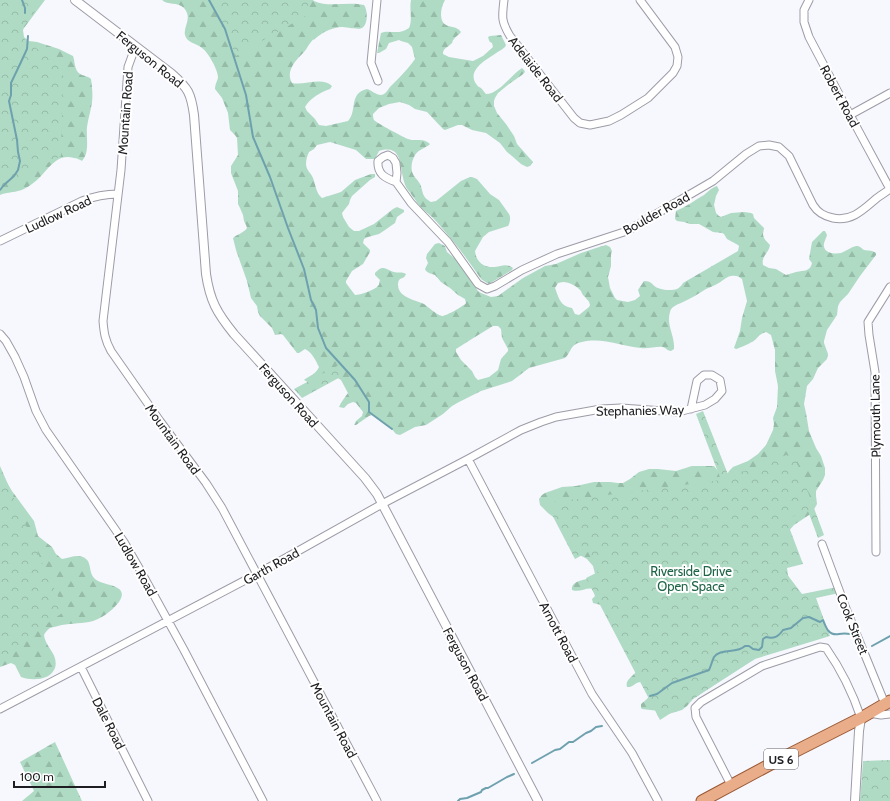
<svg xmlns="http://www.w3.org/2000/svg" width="890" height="801" font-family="Cabin,sans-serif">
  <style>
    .forest { fill: url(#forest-firs); fill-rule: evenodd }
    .park { fill: url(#park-crowns) }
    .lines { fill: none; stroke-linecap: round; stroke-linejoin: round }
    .stream { stroke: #6ea1ae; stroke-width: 2 }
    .minor-casing { stroke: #9d9ca7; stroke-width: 9 }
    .tertiary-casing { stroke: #9d9ca7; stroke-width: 10 }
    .primary-casing { stroke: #985733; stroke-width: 13 }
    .minor { stroke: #fff; stroke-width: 7 }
    .tertiary { stroke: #fff; stroke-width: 8 }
    .primary { stroke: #e9ad8a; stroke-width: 11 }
    .labels { text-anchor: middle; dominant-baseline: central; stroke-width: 4; stroke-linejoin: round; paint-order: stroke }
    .shield { fill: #fff; stroke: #626264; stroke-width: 1 }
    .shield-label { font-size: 12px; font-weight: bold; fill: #1e1e22 }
    .street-label { font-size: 13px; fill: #1e1e22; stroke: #fff }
    .park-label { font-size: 13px; fill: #1f6548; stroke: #fff }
  </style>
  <defs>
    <pattern id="forest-firs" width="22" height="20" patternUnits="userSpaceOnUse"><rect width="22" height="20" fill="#afdbc4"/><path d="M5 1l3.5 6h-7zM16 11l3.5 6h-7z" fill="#96bca8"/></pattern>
    <pattern id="park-crowns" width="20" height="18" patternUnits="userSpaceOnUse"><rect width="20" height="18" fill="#afdbc4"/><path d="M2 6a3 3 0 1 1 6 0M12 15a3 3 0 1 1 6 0" fill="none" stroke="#96bca8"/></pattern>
  </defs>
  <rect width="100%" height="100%" fill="#f7f7fe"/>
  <!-- forest -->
  <path class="forest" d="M 0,0 L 45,0 L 24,28 L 23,30 L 24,37 L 29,41 L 37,42 L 59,49 L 73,56 C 75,61 74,70 80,74 C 84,76 88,76 91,79 C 92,87 93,94 92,102 C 91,110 88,119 87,127 C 86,138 90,152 82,161 C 80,160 77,158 74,158 C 54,152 46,175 32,184 C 28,187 23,190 18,191 C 12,193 6,192 0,195 Z
    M 162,0 L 313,0 L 314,1 C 330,8 348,1 364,5 C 368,10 368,25 362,28 C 359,30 346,27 341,27 C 338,27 335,28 332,29 C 325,31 321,34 316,38 C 312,42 315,37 311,42 C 308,45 307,49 304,52 C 296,60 285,71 292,83 C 304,86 322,76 332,86 L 330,89 C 321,92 310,98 305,107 L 307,111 L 315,119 L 319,125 L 326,126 L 348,121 C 358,110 348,94 367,89 C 371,90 376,95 381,95 C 387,94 388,88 392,85 C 401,76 407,70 415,59 L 412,47 L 408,43 L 401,41 L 399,40 L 389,43 L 386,49 L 379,53 L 377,53 L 381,33 C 389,29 398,36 409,28 C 413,19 409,10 411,0 L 445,0 C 442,5 441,10 441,15 C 442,31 455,23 461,32 C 459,35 456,36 454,39 C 451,42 454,41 451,44 C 447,48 443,48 443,54 L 449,57 L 473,61 L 483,56 L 493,47 L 492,43 C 489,42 489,40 488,37 L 490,36 L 501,35 L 506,45 L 505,47 C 496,55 463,68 477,85 C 479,88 479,86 482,89 C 483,90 484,92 486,94 C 499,94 511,75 522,68 L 524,70 L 525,72 L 522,75 L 509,84 L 498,93 L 495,98 L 494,101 L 494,106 L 497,113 L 506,124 L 514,136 L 517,144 L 533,162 L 530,166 L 527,167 L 521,164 L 512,156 L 507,152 L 500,143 L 486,133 L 472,130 L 462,125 L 458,125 L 445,130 L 443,129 L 427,112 L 415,109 L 409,105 L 400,102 L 389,104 L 379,108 L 373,114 C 373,116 373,118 374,120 C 375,122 405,138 408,139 C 416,142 423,137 430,144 C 426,148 419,149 415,155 C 412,160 410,168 413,174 C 414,177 418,180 420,184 C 424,193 421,196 431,202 L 436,201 L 461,181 L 470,177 L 472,177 L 477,179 L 490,194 L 499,200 L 509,214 C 511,217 510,223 508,226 L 489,232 L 483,237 L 475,251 C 476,262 484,268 495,267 C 502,266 506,263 513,268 L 512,270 L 489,284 L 487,283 L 481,279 C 472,266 463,253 452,240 C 446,233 439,224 432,217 C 428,213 423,210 419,205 C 415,200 412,195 408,190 C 397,175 407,142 379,151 L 375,159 L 366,159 L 356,150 L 330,142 L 317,145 L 314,149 L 309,152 C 307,156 306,160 306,164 C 306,170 311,173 313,178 C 316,186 316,193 322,198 L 341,192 L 355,180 L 371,174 L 375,174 L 375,177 L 370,180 L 352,196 L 350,200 L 349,204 L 342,213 L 343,217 L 349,227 L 354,231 L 359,231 L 374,224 L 393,209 L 397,207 L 404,210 L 404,212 L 397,217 L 395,223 L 385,230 L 379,234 L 368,237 L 364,239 L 363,243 L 370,250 L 370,252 L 363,264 L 352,271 L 346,281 L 346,283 L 355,295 C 360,295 375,290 378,286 C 380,284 379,282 380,280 L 375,275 L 375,273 C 383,264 385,269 394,272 C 397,273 401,272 404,273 L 406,274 L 405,276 C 404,278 401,278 400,279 C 398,281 398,283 398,285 C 398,297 415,300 424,304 C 428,307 437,315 442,316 C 446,316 464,306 466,303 L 465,299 L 458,295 L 450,288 L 441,282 L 435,275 L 429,273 L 426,271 L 425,269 L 428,263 L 426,258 L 427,254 L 435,244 L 439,243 L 445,246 L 447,252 L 459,262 L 466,272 L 478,291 L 481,293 L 491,297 L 498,296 L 523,278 L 545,266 L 556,264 L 581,253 L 596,248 L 606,245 L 610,247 L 612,251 L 611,255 L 611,266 L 608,277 L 610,288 L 615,298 L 617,300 L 628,302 L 635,300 L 640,296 L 638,290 L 644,281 C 653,281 652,286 658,288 C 662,290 672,291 677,289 C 679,288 682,285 683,283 L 738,251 L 739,246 L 738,245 L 727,239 L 724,234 L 722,233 L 713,232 L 699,224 L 690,224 L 684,222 L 677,221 L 675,219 L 676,211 C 686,207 695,200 704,195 C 709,191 711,188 717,186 L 719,190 L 716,196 L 714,205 L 716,213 L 719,216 L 721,217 L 731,213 L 744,212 L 751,213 L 753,214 L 754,218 L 764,228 C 764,230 763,232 763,234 C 763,238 767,242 770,245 C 769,253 761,256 763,265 L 769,268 L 776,269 L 786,275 C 789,274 793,273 796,272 C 804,270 810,272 812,263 L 809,259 L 812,242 L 823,231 L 825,231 L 827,235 C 826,239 823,243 824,247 C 826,254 836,254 841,253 C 846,251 851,247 856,246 C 860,246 861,248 864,250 C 869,251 872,250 876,253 L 876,255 L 860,276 L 848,294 L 840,302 L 838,306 L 837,315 L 827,330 L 824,341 L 824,343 L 828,354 L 827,359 L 818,368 L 813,379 L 807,386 L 804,404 L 806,413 L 809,431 L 816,448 L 821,456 L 825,468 L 825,475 L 823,480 L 816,491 L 816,496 L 817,504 L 812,513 L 794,525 L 787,533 L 786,561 L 789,582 L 780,642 L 693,699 L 687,706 L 682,710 L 672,713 L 668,714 L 659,711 L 642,709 L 641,708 L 641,704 L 647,699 L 649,696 L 641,682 C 635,682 633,688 627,687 C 625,680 632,677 636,672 L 601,605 L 593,603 L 592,599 L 595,596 L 593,589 C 586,587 580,593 572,590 C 571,581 582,581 589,578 C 591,577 593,575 595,574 L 593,566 L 587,559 L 576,553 L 556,519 L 548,513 L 540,505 L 539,499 L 542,495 L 545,493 L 562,487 L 576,486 L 594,482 L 610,482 L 618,483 L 623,483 L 630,479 L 639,472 L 649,469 L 658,469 L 676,471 L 692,466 L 714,466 L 718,471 L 727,475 L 729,471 L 733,467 L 748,461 L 758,454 L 766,445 L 773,430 L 774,424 L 773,418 L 777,407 L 778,386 L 775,371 L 775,350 L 771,335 L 766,332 C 761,333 758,337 755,340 C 751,343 740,348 736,349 L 734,348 L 740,331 L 742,318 L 747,301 L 742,279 C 739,276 735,275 731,276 C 725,277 722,282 717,284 C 714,286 710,287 706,289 C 698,294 690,299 681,303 C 676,305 671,307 670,312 C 666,325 675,336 674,349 L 671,351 C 668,351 666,348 663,347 C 658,346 647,349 641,348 C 621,346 602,337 582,342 C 581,342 577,343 576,344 C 570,347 570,354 565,358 L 529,368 L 512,381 L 481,391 L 459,402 L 452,406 L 443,414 L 426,425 L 415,427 L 400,435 L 396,434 L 389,426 L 380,421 L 374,416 L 372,415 L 369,416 L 356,425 L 354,425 L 356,421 L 362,416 L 363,412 L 356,403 L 353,402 L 348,404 L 344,408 L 339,407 C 341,402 345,397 348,393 L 341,380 L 336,377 L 311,384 L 304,380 C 309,376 316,374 319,367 C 316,361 312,352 305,349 L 299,353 L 297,353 L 283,335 L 281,334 L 275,335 L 272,328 L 260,316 L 258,312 L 257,306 L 251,298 L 247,281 L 236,250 L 233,238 C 237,234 244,233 247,228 L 246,225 L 244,221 L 243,215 L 240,208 L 238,204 L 238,191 L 231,173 L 231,166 L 238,155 L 237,138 L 235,135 L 230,130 L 228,113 L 222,98 L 215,89 C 215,84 218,80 218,77 C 218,70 208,52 202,48 C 196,43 187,43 185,35 C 183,26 193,19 184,8 C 177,1 168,6 162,0 ZM 563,282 C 569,282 577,286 581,291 C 582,294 583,295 585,297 C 588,301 589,300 590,305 L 589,307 L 579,315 L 575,314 L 572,308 C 560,306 559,298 555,288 L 558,283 ZM 493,326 L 498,326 L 501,329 L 502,338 L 508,349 L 508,351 L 501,359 L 498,370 L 489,377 L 478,380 L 475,377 L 472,371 L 461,360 L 456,352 L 456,349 L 475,337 Z
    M 0,471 L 12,491 L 34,521 L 38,536 L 52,547 L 56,554 L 62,559 C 70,558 79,553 86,559 C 91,562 89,573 94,578 C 102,587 131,583 119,602 C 112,611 100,620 89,622 C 79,624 68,623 58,626 C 56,627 52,627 50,628 C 47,630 45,633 44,635 C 45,647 59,654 55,668 C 53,672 51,675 46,677 C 39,680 29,680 21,677 L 15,665 L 11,663 L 0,667 Z
    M 55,742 L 82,801 L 22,801 L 34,791 L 20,762 Z"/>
  <!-- park -->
  <path class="park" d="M 0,0 L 44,0 L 18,34 L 63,69 L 61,156 L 0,187 Z
    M 213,0 L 309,0 L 307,15 L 236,56 Z
    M 339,365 L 340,370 L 344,375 L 302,398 L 294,389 Z
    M 703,411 L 729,477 L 789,454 L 787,441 L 792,449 L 824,535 L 818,538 L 808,511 L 786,519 L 803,564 L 783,569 L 802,594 L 837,587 L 839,593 L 816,598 L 830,636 L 755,659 L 660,720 L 586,578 L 598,572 L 588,552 L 575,559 L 546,503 L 721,480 L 696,414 Z
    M 0,466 L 45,569 L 65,611 L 38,630 L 11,656 L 0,662 Z
    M 890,760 L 890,801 L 860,801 L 863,761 Z"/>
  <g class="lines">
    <!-- stream -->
    <path class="stream" d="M 22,0 L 25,8 L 25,13
      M 209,0 L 225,29 L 246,95 L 253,137 L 270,177 L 288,228 L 304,269 L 311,300 L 316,310 L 318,328 L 326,348 L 355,380 L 369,402 L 369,412 L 392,429
      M 0,190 L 4,185 L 14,176 L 18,170 L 20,161 L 18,152 L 17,140 L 9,101 L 11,95 L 11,83 L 21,62 L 27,49 L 28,36
      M 872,646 L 890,636
      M 650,696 L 657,694 L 672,683 L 709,670 C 711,666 712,661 714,657 C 720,648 737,654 745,646 L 749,646 L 753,649 L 759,650 L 762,647 L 763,639 L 766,637 C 774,639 778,637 783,630 L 791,628 L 803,618 L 809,617 L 820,622 L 823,620 C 826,628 829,636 839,634 C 844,633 845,633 850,634
      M 532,763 L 555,750 L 560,749 L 569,742 L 573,742 L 586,733 L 591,731 L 596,727 L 602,726
      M 458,801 L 460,799 L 467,798 L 481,792 L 482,790 L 486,788 L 488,788 L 507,777 L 514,774"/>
    <!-- minor casing -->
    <g class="minor-casing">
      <path id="minor" d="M 377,0 L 371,63 L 378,81
        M 504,0 C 502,17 501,21 510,36 L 574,118 L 580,123 L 590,125 L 609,121 L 621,115 L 648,98 L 673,73 L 677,66 L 678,57 L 675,47 L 640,0
        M 809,0 L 804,10 L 804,22 L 809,37 L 850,115 L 890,189
        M 136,47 L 132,56 L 128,67 L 121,170 L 103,321 C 104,333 105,340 111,351 L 160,421 L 206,483 L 222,508 L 377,801
        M 850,115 L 890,93
        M 396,182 C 385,178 377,174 378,161 L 383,157 L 388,155 L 393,158 L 396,163 L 397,173 L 396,182 L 411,203 L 448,242 L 478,284 L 487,289 L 495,286 L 522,270 L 557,254 L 627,231 L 713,181 L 746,154 L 759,146 L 769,145 L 779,147 L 789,156 L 813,205 C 818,213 824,216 833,218 C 852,222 864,209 877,198 C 881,195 886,192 890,189
        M 0,241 L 82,201 C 95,196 104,194 118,194
        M 0,334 L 6,341 L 15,357 L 24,377 L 36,411 L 46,430 L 124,542 L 139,568 L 184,650 L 263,801
        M 468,459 L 592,694 L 632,753 L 658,801
        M 822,544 L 845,606 L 885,704
        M 876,552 L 875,372 L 869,335 L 868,322 L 890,287
        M 81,667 L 148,801
        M 0,709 L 257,574 L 382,504 L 468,459 L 521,430 L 541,422 L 556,417 L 601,409 L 621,408 L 678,412 L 705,405 L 715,399 L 722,391 L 720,380 L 712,375 L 704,375 L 697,381 L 691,409
        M 869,713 L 881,715 L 890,714
        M 731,785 L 696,717 L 695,708 L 701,702 L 762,666 L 820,647 L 826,648 C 840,668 853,694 861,718"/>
    </g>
    <!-- tertiary casing -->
    <g class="tertiary-casing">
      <path id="tertiary" d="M 75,0 L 172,74 C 188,88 191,93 194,115 L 206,274 C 210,301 217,313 234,334 L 365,478 L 377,494 L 538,801
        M 855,801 L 859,731 L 861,718"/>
    </g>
    <!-- primary casing -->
    <g class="primary-casing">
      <path id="primary" d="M 702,801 L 784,757 L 861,718 L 890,701"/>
    </g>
    <!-- minor -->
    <use href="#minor" class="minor"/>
    <!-- tertiary -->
    <use href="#tertiary" class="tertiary"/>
    <!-- primary -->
    <use href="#primary" class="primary"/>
  </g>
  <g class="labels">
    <!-- shield labels -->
    <rect class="shield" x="764" y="749" width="34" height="20" rx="3"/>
    <g class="shield-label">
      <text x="781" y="759">US 6</text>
    </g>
    <!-- street labels -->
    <g class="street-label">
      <text transform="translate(150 59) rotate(39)">Ferguson Road</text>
      <text transform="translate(536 69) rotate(52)">Adelaide Road</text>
      <text transform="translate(840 96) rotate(62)">Robert Road</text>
      <text transform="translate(125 113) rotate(-86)">Mountain Road</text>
      <text transform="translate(656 213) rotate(-29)">Boulder Road</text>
      <text transform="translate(58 214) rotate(-25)">Ludlow Road</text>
      <text transform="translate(289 395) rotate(48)">Ferguson Road</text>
      <text transform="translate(640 410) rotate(-1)">Stephanies Way</text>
      <text transform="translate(875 416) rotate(-91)">Plymouth Lane</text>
      <text transform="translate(173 439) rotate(54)">Mountain Road</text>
      <text transform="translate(136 564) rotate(60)">Ludlow Road</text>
      <text transform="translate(271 566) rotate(-29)">Garth Road</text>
      <text transform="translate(853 624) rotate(68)">Cook Street</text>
      <text transform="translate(559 632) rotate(62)">Arnott Road</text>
      <text transform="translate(466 664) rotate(62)">Ferguson Road</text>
      <text transform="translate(334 720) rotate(62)">Mountain Road</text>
      <text transform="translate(109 723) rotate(63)">Dale Road</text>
    </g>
    <!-- park labels -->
    <g class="park-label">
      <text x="691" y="571">Riverside Drive<tspan x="691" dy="15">Open Space</tspan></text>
    </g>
  </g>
  <!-- scale -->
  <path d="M14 781v6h91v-6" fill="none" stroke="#1e1e22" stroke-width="2"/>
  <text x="20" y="781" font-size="12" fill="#1e1e22" stroke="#ffffff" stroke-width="3" paint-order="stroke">100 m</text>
</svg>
